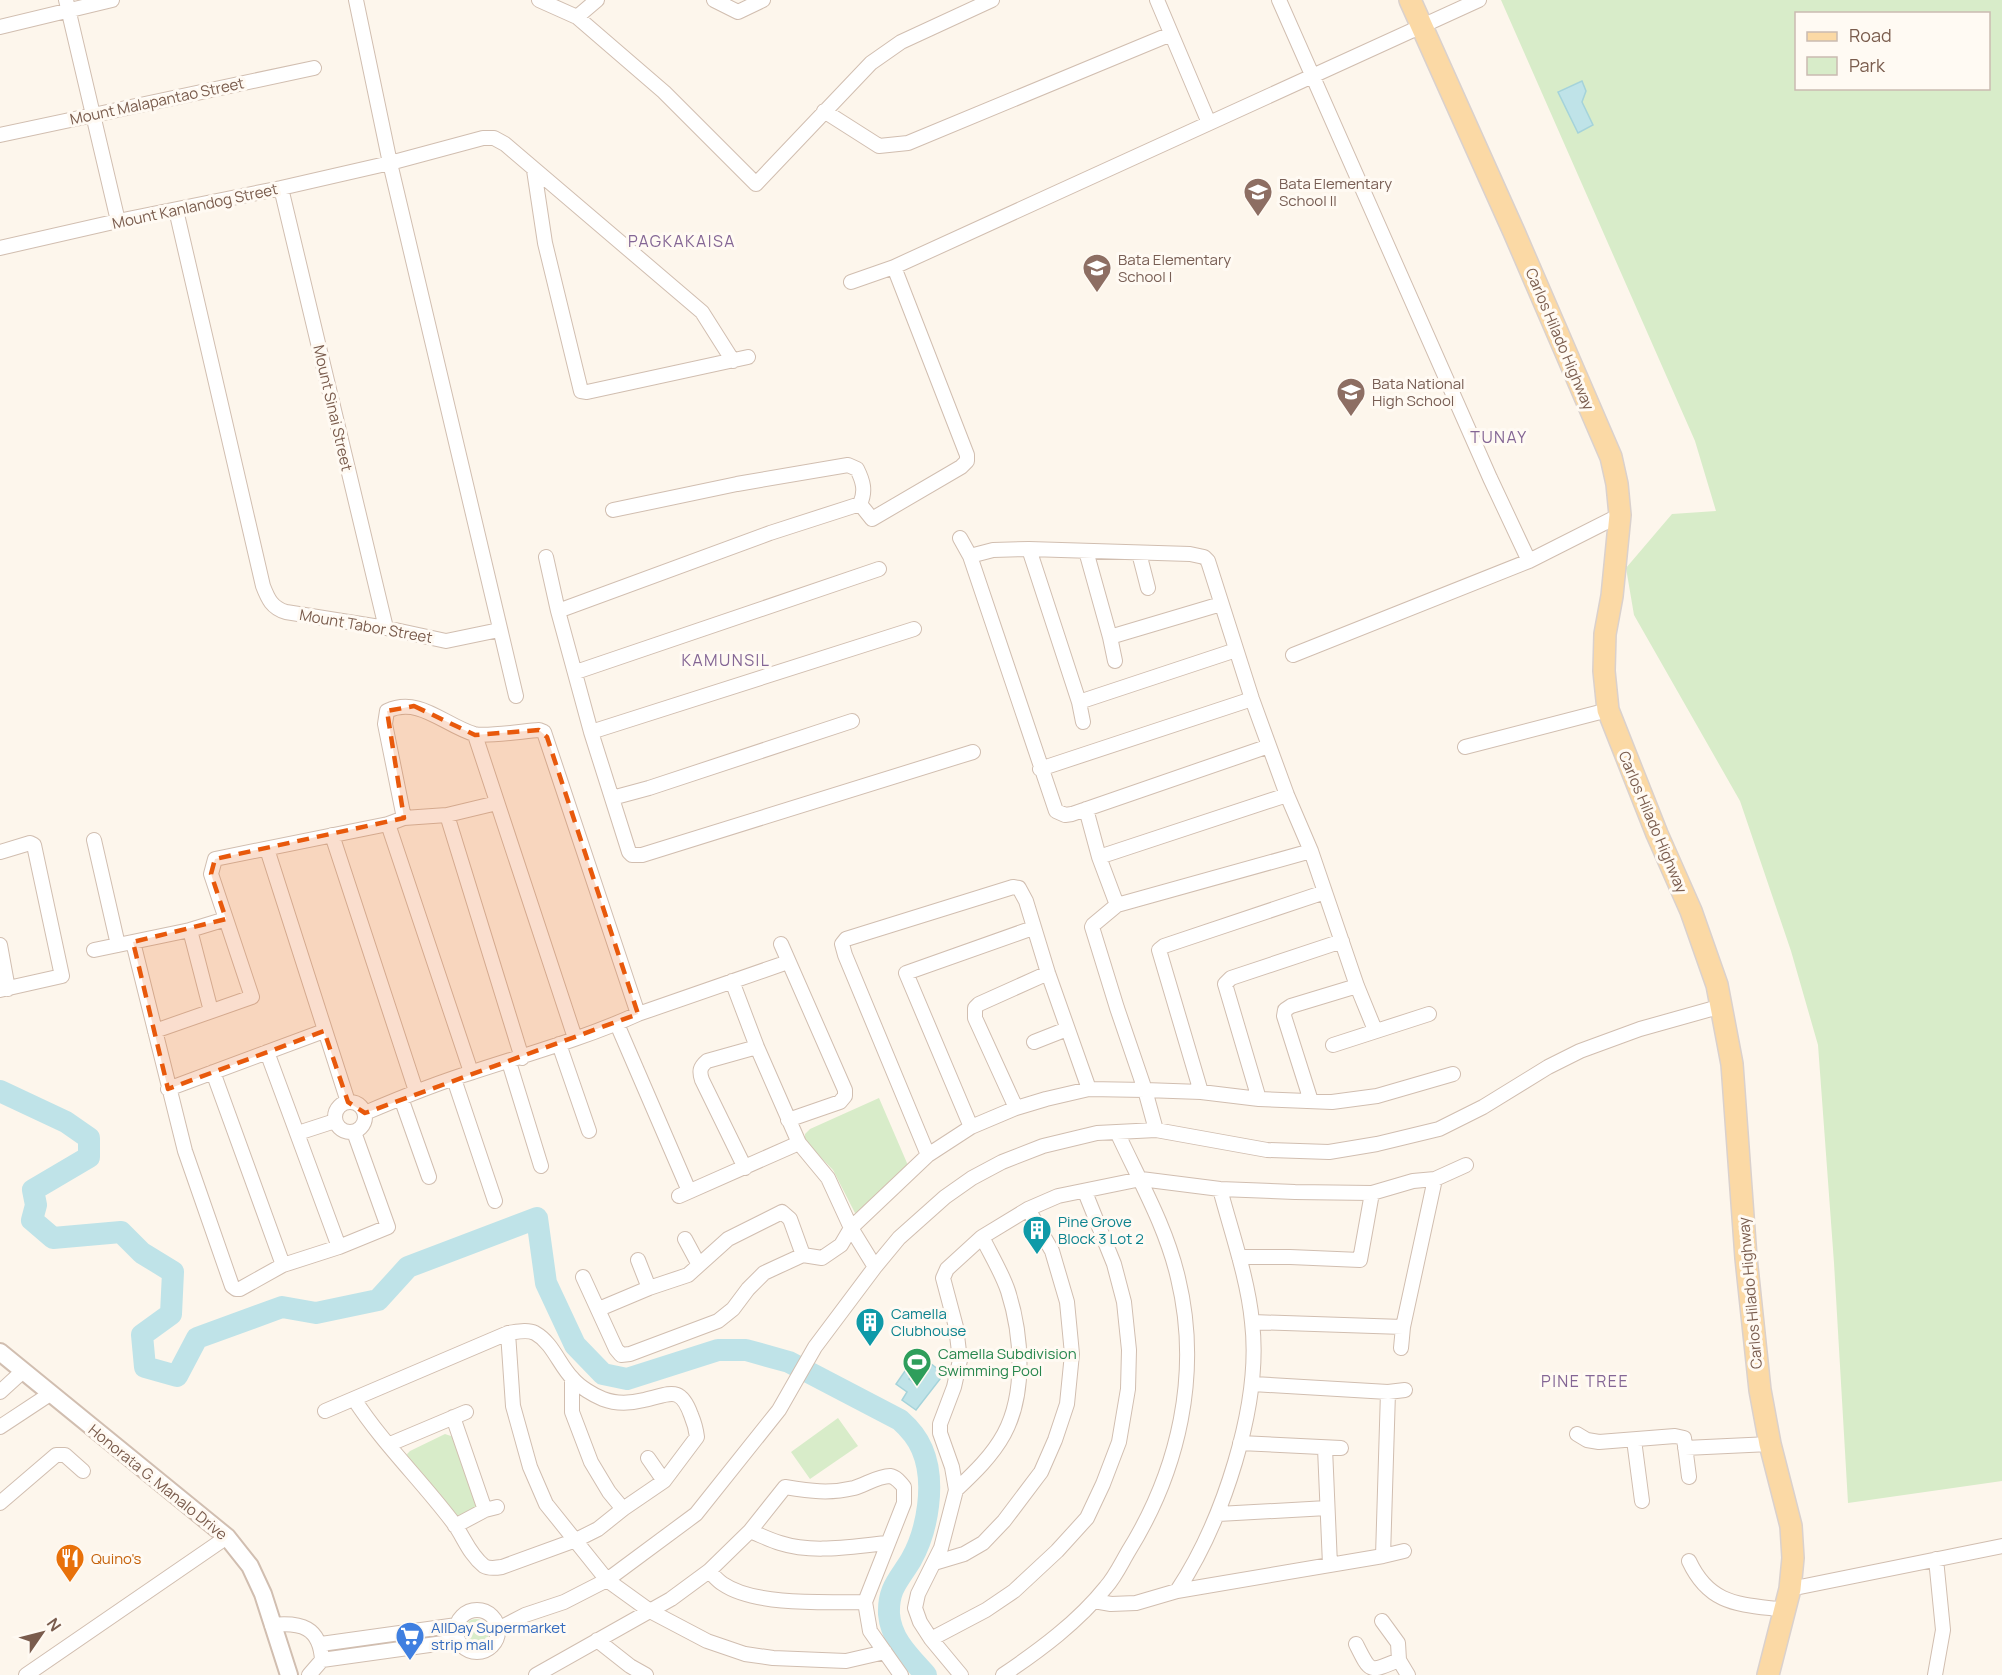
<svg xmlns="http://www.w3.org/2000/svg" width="2002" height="1675" font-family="Manrope,sans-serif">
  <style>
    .green { fill: #d8ecc9; fill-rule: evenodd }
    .water { fill: #bfe3e8; stroke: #a5d3da; stroke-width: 1.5 }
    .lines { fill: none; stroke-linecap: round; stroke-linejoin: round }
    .river { stroke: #bfe3e8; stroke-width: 22 }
    .minor-casing { stroke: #d1beb0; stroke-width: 16 }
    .tertiary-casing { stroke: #d1beb0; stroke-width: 20 }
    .primary-casing { stroke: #dad1cd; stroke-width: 24 }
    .minor { stroke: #fff; stroke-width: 14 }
    .tertiary { stroke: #fff; stroke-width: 16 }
    .primary { stroke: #fbd9a5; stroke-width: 21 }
    .marked { fill: #e8590c; fill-opacity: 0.2; stroke: #e8590c; stroke-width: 4.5; stroke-dasharray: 12 8; stroke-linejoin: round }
    .labels { text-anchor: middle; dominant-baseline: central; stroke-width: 6; stroke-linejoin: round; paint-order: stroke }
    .street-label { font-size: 15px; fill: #7a5c4d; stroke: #fffaf3 }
    .education-label { font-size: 15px; fill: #785e54; stroke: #fffaf3; text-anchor: start }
    .culture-label { font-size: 15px; fill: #0d838f; stroke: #fffaf3; text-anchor: start }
    .leisure-label { font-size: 15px; fill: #27864d; stroke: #fffaf3; text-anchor: start }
    .food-label { font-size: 15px; fill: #c56008; stroke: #fffaf3; text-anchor: start }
    .shop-label { font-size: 15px; fill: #366cbe; stroke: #fffaf3; text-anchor: start }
    .neighbourhood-label { font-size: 16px; letter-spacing: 1.5px; fill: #846695; stroke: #fffaf3 }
  </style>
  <rect width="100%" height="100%" fill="#fdf6ec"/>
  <!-- green -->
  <path class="green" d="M 1501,0 L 2002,0 L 2002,1481 L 1848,1503 L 1834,1263 L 1818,1045 L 1791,951 L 1740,801 L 1634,615 L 1626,568 L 1672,514 L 1716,511 L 1695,441 ZM 1796,14 L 1988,14 L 1988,88 L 1796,88 Z
    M 879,1098 L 910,1170 L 863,1211 L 855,1213 L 833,1170 L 805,1141 L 805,1134 L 810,1129 Z
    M 838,1418 L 858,1446 L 810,1479 L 791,1452 Z
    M 445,1434 L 454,1437 L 478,1509 L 459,1520 L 408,1459 L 407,1454 L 410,1451 Z
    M463 1632a13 13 0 1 1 26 0a13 13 0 1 1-26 0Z"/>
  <!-- water -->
  <path class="water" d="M 1582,81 L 1586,91 L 1582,102 L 1593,125 L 1578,133 L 1558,92 Z
    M 930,1363 L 944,1374 L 916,1410 L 902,1400 L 907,1392 L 896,1384 L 907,1368 L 913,1373 L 909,1379 L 915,1383 Z"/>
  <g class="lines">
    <!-- river -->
    <path class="river" d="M 0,1091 L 66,1122 L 89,1138 L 89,1157 L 33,1190 L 36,1205 L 32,1220 L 53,1238 L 121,1232 L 142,1253 L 173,1272 L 171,1314 L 142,1335 L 145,1367 L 177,1376 L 197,1338 L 282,1307 L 316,1313 L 378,1300 L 408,1267 L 537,1218 L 546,1283 L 575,1345 L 603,1374 L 627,1379 L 718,1350 L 746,1350 L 789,1362 L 900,1420 C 909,1428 917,1437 922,1449 C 936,1481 928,1530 911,1560 C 899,1580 888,1588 889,1614 C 891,1640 910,1657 926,1675"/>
    <!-- minor casing -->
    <g class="minor-casing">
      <path id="minor" d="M 66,0 L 118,221
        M 356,0 L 390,163 L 516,696
        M 539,0 L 577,17 L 664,92 L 756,184 L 871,63 L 901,42 L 992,0
        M 714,0 L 738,12 L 763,0
        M 1157,0 L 1209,123
        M 1279,0 L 1490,478 L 1529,561
        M 577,17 L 597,0
        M 0,27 L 112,0
        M 824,111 L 879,146 L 908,143 L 1171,34
        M 0,135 L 314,68
        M 534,170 L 545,243 L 581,391 L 587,392 L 748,357
        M 281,188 L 386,628
        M 176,210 L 263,586 C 268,599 272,608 286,612 L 386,628 L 446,641 L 499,630
        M 0,248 L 118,221 L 281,188 L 390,163 L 483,138 L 494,138 L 505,144 L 702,312 L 733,361
        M 894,267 L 967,455 L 967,461 L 961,467 L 872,519 L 860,504 L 770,533 L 558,611 L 591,732 L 629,852 L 632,855 L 642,855 L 973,752
        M 851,282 L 894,267 L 1479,0
        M 613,510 L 737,484 L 848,465 L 857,469 C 863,481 866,491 860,504
        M 960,538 L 970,556 L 1056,811 L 1065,815 L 1072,814 L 1269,746
        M 1029,549 L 1079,702 L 1083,722
        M 1086,551 L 1110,637 L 1115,661
        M 1139,553 L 1148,588
        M 970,556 L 993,550 L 1029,549 L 1190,554 L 1204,557 L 1208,561 L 1252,699 L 1287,795 L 1311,851 L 1357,986 L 1375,1030
        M 546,557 L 558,611
        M 1110,637 L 1221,604
        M 1293,655 L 1529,561 L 1620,515
        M 576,672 L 879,569
        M 1079,702 L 1236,650
        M 591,732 L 914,629
        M 475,735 L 575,1038
        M 1465,747 L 1608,710
        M 1040,769 L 1252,699
        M 612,798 L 649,788 L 852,721
        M 1086,809 L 1099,857 L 1117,905
        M 447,815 L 522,1058
        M 404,818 L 385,724 L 387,711 C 419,696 444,725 474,734 C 486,737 524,731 539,730 L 544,732 L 638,1014
        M 388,824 L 471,1072
        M 332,835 L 416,1091
        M 94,840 L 118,945
        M 267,849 L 348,1102
        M 0,852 L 30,843 L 34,845 L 62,976 L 0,990
        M 1099,857 L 1287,795
        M 133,942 L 185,1151 L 232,1286 L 236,1289 L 240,1289 L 283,1265 L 339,1247 L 388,1227 L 354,1132
        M 781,944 L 845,1090 L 845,1096 L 840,1102 L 788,1120
        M 0,945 L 8,989
        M 94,950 L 190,930
        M 732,981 L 757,1047 L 799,1143 L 828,1178 L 851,1228 L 875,1267
        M 211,1011 L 190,930 L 226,919
        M 617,1024 L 689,1191
        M 155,1031 L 252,997 L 211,874 L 215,859 L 388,824 L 404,818 L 447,815 L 497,803
        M 1034,1042 L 1067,1029
        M 559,1044 L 589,1131
        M 1333,1045 L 1429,1014
        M 267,1052 L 339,1247
        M 509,1062 L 541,1166
        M 213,1072 L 283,1265
        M 454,1079 L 495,1201
        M 168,1089 L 324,1031
        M 1201,1092 L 1159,950 L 1164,946 L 1325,892
        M 401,1098 L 429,1177
        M 1259,1099 L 1225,984 L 1231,978 L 1342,941
        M 1311,1101 L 1284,1016 L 1285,1010 L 1291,1006 L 1357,986
        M335 1117a15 15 0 1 1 30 0a15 15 0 1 1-30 0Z
        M 1016,1108 L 975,1018 L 975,1008 L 979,1004 L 1048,973
        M 365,1113 C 400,1098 436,1083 473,1072 C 528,1054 585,1038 638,1014 L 788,962
        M 971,1127 L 906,973 L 1033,928
        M 1156,1130 L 1145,1090 L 1117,1008 L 1092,927 L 1093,925 L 1117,905 L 1311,851
        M 298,1133 L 335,1121
        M 928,1155 L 845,955 L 842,944 L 846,939 L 1013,887 L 1019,888 L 1026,901 L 1048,973 L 1089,1089
        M 745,1168 L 702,1080 C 699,1071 700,1067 707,1061 L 757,1047
        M 679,1196 L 799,1143
        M 685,1239 L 699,1265
        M 1239,1257 L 1290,1257 L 1360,1260 L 1372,1193
        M 638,1260 L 649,1288
        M 583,1277 L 616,1349 L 621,1355 L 630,1354 L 718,1321 L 733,1309 L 748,1289 L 764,1273 L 779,1266 L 803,1255 L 822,1258 L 841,1245 L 851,1228 L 928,1155 L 971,1127 L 1016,1108 L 1046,1099 L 1089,1089 L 1145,1090 L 1201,1092 L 1259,1099 L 1332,1102 L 1377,1096 L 1453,1074
        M 599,1309 L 649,1288 L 688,1275 L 728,1239 L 782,1212 L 790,1219 L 803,1255
        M 1253,1322 L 1403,1327
        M 508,1333 L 513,1406 L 530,1467 L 546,1504 L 607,1580 L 650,1611 L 707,1641 L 745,1654 L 773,1658 L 846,1661 L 885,1652
        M 1401,1348 L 1403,1327 L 1435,1179
        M 572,1378 L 572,1412 L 591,1462 L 609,1492 L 623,1509
        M 1253,1384 L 1388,1392 L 1405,1390
        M 0,1392 L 23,1371
        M 325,1411 L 508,1333 C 516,1332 527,1329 535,1333 C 553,1343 559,1365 573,1379 C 580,1387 593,1395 603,1399 C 616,1404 632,1403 644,1400 C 669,1395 680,1384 691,1415 C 694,1422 696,1429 697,1437 L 664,1481 L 623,1509 L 598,1529 L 576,1540 L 502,1567 C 496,1568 489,1569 484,1566 C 470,1555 464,1538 455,1525 C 423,1482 383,1444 354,1399
        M 453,1417 L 485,1510
        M 0,1427 L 50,1394
        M 1577,1434 L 1587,1440 L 1599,1442 L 1675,1436 L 1684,1438 L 1689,1477
        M 1634,1440 L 1642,1501
        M 1240,1443 L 1341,1448
        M 390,1444 L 466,1412
        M 1325,1448 L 1330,1565
        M 1685,1448 L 1770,1444
        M 648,1458 L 664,1481
        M 956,1490 C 974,1473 992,1456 1004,1434 C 1026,1393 1022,1335 1008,1291 C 1002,1273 991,1255 982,1237
        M 0,1503 L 56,1455 L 65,1455 L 83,1471
        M 1218,1514 L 1327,1508
        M 455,1526 L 485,1510 L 497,1507
        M 750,1531 C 760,1535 770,1540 780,1543 C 814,1554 853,1546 888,1543
        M 1383,1556 L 1388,1392
        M 1689,1561 C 1710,1606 1740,1604 1785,1610
        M 934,1563 L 964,1554 L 983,1543 L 1004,1521 L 1041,1472 L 1055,1440 L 1067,1404 L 1072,1354 L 1067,1302 L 1052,1251 L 1028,1209
        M 709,1571 C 713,1575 718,1581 723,1584 C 755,1606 827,1602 865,1602
        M 1790,1589 L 2002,1546
        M 1177,1591 C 1222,1523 1262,1405 1252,1322 C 1248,1279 1231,1231 1220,1189
        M 1094,1601 L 1111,1604 L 1136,1603 L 1177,1591 L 1383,1556 L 1404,1551
        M456 1631a21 21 0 1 1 42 0a21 21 0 1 1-42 0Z
        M 1382,1621 L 1398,1643 L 1399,1660 L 1408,1675
        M 272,1625 C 301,1622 320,1627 322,1660 L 309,1675
        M 498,1629 L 525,1615 L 564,1602 L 607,1580 L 696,1514 L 779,1410 L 815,1347 L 875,1267 L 899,1238 L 945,1197 L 972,1178 L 1002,1162 L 1043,1146 L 1097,1133 L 1156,1130 L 1267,1150 L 1329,1152 L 1377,1144 L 1439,1129 L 1483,1107 L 1548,1067 L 1580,1051 L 1640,1029 L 1722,1006
        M 931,1639 L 986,1610 L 1014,1591 L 1057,1551 L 1087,1518 L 1103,1484 L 1119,1442 L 1128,1389 L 1129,1350 L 1124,1302 L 1114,1264 L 1085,1192
        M 597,1640 L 630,1666 L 646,1675
        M 321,1644 L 457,1625
        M 1356,1644 C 1371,1674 1369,1672 1399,1660
        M 322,1660 L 458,1641
        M 26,1675 L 227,1537
        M 536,1675 L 671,1599 L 709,1571 L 750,1531 L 785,1487 C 810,1491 829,1494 854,1488 C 865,1485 878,1476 890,1476 C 896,1477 900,1482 904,1487 L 904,1503 L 865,1602 L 870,1631 L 901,1675
        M 961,1675 L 931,1639 L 920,1622 L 915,1608 L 918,1594 L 941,1548 L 956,1490 L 952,1467 L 940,1433 L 940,1424 L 954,1387 L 960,1360 L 956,1327 L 943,1278 L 947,1269 L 982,1237 L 1028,1209 L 1058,1196 L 1141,1179 L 1220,1189 L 1295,1192 L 1372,1193 L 1413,1181 L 1435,1179 L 1466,1165
        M 1003,1675 C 1040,1650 1078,1622 1106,1587 C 1115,1577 1121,1564 1128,1552 C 1179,1470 1201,1373 1178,1278 C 1166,1226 1139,1180 1117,1132
        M 1935,1675 L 1943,1630 L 1936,1559"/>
    </g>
    <!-- tertiary casing -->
    <g class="tertiary-casing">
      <path id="tertiary" d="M 0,1352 L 227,1537 L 250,1566 L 263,1594 L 289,1675"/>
    </g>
    <!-- primary casing -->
    <g class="primary-casing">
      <path id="primary" d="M 1410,0 L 1514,232 L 1611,457 L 1617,484 L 1620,515 L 1612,596 L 1605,634 L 1604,671 L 1608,710 L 1657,834 L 1691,911 L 1717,985 L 1732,1064 L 1746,1258 L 1760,1390 L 1770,1444 L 1791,1526 L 1793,1558 L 1790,1589 L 1768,1675"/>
    </g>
    <!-- minor -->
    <use href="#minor" class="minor"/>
    <!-- tertiary -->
    <use href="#tertiary" class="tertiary"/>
    <!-- primary -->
    <use href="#primary" class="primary"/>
  </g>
  <!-- marked area -->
  <path class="marked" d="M 414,706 L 475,735 L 539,730 L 547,737 L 638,1014 L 365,1113 L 348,1102 L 324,1031 L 168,1089 L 133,942 L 226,919 L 211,874 L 215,859 L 404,818 L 387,711 Z"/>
  <!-- icons -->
  <defs>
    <g id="school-pin" transform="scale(1.5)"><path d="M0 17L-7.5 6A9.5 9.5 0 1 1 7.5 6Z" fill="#8d6e63" stroke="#fffaf3"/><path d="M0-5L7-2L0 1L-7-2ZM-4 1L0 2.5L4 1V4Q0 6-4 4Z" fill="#fff"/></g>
    <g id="building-pin" transform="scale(1.5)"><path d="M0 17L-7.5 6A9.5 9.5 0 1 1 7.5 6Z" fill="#0f9aa8" stroke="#fffaf3"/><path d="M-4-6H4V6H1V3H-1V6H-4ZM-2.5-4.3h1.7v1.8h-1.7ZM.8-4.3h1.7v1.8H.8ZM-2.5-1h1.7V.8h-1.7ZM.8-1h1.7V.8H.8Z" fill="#fff"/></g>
    <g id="stadium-pin" transform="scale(1.5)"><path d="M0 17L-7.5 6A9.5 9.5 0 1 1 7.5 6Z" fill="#2e9e5b" stroke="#fffaf3"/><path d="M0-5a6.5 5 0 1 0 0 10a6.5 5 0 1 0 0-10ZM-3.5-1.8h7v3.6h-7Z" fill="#fff"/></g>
    <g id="restaurant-pin" transform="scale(1.5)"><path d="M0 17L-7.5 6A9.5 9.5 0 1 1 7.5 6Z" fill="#e8710a" stroke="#fffaf3"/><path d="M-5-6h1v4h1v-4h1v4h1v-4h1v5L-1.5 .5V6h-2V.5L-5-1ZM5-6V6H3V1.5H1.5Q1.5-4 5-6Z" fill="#fff"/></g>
    <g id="supermarket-pin" transform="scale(1.5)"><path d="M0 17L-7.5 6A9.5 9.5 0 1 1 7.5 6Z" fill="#3f7fe0" stroke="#fffaf3"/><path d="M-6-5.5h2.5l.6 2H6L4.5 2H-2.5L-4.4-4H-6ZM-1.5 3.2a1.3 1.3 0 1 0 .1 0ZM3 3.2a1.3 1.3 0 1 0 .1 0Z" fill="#fff"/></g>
  </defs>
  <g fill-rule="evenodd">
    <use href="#school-pin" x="1258" y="192"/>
    <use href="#school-pin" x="1097" y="268"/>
    <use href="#school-pin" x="1351" y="392"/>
    <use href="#building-pin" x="1037" y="1230"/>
    <use href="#building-pin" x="870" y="1322"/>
    <use href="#stadium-pin" x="917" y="1362"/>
    <use href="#restaurant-pin" x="70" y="1558"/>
    <use href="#supermarket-pin" x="410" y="1636"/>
  </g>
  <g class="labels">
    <!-- street labels -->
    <g class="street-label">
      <text transform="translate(157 101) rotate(-12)">Mount Malapantao Street</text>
      <text transform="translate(195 206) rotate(-12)">Mount Kanlandog Street</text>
      <text transform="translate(1560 339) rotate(67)">Carlos Hilado Highway</text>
      <text transform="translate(333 408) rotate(77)">Mount Sinai Street</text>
      <text transform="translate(366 626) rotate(10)">Mount Tabor Street</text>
      <text transform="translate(1653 822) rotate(67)">Carlos Hilado Highway</text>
      <text transform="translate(1750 1293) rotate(-95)">Carlos Hilado Highway</text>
      <text transform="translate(158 1482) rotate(39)">Honorata G. Manalo Drive</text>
    </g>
    <!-- education labels -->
    <g class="education-label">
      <text x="1279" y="183">Bata Elementary<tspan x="1279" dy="17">School II</tspan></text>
      <text x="1118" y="259">Bata Elementary<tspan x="1118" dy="17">School I</tspan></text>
      <text x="1372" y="383">Bata National<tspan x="1372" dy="17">High School</tspan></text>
    </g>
    <!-- culture labels -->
    <g class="culture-label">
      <text x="1058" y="1221">Pine Grove<tspan x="1058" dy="17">Block 3 Lot 2</tspan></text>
      <text x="891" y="1313">Camella<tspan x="891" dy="17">Clubhouse</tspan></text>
    </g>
    <!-- leisure labels -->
    <g class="leisure-label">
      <text x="938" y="1353">Camella Subdivision<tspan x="938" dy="17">Swimming Pool</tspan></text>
    </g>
    <!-- food labels -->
    <g class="food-label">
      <text x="91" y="1558">Quino's</text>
    </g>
    <!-- shop labels -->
    <g class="shop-label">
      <text x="431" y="1627">AllDay Supermarket<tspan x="431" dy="17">strip mall</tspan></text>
    </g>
    <!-- neighbourhood labels -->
    <g class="neighbourhood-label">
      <text x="682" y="241">PAGKAKAISA</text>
      <text x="1499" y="437">TUNAY</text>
      <text x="726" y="660">KAMUNSIL</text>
      <text x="1585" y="1381">PINE TREE</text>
    </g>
  </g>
  <!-- legend -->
  <rect x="1795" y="12" width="195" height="78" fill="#fffaf3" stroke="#cabbb1" stroke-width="1.5"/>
  <rect x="1807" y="32" width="30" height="9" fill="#fbd9a5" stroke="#cabbb1" stroke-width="1.5"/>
  <text x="1849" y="42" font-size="18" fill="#7a5c4d">Road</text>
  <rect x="1807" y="57" width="30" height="18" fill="#d8ecc9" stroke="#cabbb1" stroke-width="1.5"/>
  <text x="1849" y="72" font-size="18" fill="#7a5c4d">Park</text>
  <!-- north arrow -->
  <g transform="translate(42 1633) rotate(55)" stroke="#fffaf3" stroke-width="4.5" paint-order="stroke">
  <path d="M0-4.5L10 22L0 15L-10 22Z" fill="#7a5c4d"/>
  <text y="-9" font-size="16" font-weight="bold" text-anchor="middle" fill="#7a5c4d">N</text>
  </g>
</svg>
